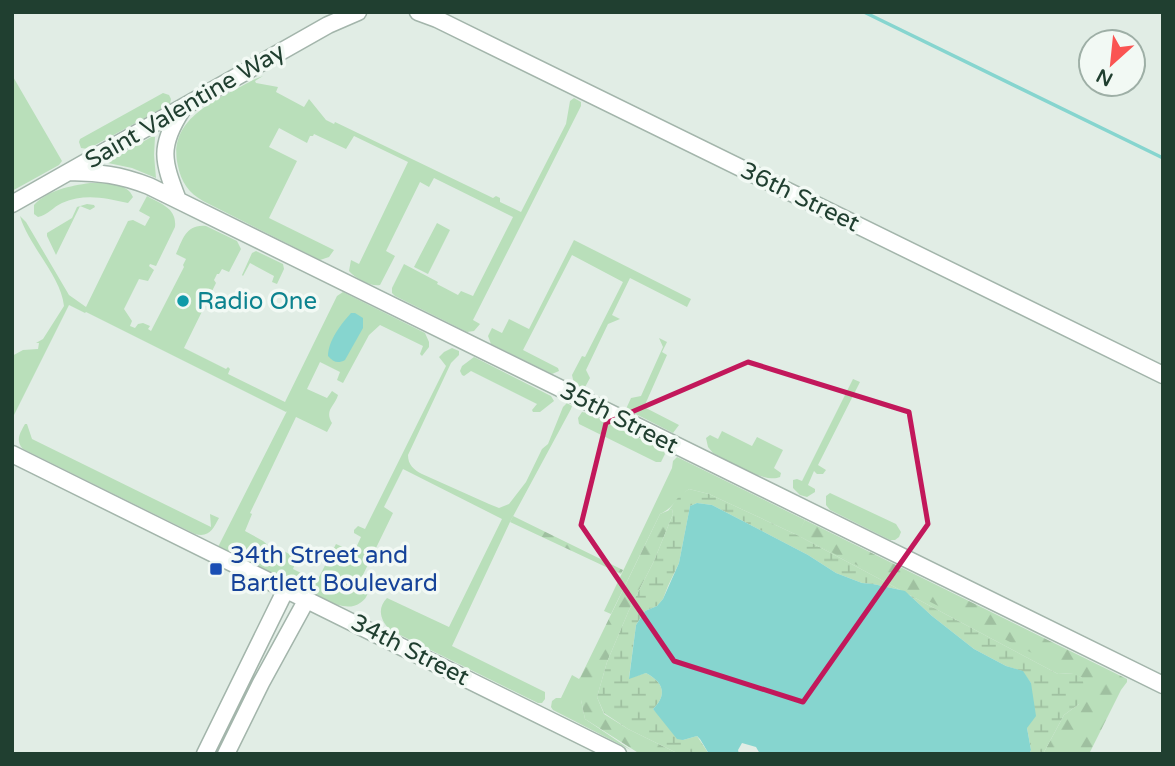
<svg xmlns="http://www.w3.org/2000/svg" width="1175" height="766" font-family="'Varela Round',sans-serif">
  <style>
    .grass { fill: #b9dfba }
    .forest { fill: url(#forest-firs) }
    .wetland { fill: url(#wetland-marsh) }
    .water { fill: #86d5cf }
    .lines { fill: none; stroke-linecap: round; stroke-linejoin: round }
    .stream { stroke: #86d5cf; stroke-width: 3.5 }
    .minor-casing { stroke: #a3b5ab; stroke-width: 19 }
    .minor { stroke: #fff; stroke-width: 16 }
    .marked { fill: none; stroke: #c2185b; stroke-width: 5; stroke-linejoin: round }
    .culture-dot { fill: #0f9aa8; stroke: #f2f9f4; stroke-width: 2.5 }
    .transit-dot { fill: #1a4fb4; stroke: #f2f9f4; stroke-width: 2.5 }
    .labels { text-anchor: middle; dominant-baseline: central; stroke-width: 7; stroke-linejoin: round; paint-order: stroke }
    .street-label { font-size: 24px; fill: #203f30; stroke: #f2f9f4 }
    .culture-label { font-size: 24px; fill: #0d838f; stroke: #f2f9f4; text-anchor: start }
    .transit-label { font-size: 24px; fill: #164399; stroke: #f2f9f4; text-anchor: start }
  </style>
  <defs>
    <pattern id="forest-firs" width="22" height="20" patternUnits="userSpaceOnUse" patternTransform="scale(1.75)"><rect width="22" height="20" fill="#b9dfba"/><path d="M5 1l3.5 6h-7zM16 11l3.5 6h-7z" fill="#9fc0a0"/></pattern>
    <pattern id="wetland-marsh" width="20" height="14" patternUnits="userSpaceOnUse" patternTransform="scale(1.75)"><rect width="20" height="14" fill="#b9dfba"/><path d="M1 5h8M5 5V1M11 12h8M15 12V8" fill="none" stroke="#9fc0a0"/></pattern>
  </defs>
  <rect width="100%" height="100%" fill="#e1ede5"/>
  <!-- grass -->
  <path class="grass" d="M 12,75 L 62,161 L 59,165 L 12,191 Z
    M 263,76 L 255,81 L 256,83 L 278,87 L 276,92 L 304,107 L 309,99 L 326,120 L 334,124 L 335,122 L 493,198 L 496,196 L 500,198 L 500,202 L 521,212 L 566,124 L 570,101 L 574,98 L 581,102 L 581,106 L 473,320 L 480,324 L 474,331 L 467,332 L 395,296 L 392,293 L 392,288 L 404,264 L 438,282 L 437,284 L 458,295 L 461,291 L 473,296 L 513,217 L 434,178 L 429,187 L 420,182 L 386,251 L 395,256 L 380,285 C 371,287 355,278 349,271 L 351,260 L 359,264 L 408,162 L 354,136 L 346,149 L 314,134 L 313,136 L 310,136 L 307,143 L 279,128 L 269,147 L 297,161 L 269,218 L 334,250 L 329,257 L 320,260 L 203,201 C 189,193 181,182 178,166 C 166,117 221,98 255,79 Z
    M 163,93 L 169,95 L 171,99 L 170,104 L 88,149 L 81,148 L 79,142 L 80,139 Z
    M 153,136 L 155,137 L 154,155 L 156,178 L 132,168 L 108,163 L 109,161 Z
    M 90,183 C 105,183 127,182 133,197 L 128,203 C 105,198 85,193 62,203 C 53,207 48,215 38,217 L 34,214 L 34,205 C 48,190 70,186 90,183 Z
    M 147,196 C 161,204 177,208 175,227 L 156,266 L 150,264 L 149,266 L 154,270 L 148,281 L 139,279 L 124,309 L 132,321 L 130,326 L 135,328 L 138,324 L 143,323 L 150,326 L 148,329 L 151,331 L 184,267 L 183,265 L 186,259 L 176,254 C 183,239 186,224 206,226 L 237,241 L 241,249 L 229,272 L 222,269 L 219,274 L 217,274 L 214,280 L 216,283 L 184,348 L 226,369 L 228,367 L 230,369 L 228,374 L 285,402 L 337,296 L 343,292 L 425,333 L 429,342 L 429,347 L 422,356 L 420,354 L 423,346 L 380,325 L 369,335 L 343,383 L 337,380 L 340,372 L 320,362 L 307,389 L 327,398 L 332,391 L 338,395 C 335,406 324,410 332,423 L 327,432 L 296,417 L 250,513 L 252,514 L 245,531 L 263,541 L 269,546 L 274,546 L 297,558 L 293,569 L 301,573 L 302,575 L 297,585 L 218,547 L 287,411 L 286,412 L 86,312 L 85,313 L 69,305 L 12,419 L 12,356 L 23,350 L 38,349 L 39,343 L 36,343 L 43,339 L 64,306 C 61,276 28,245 20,216 L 26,222 L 69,295 L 86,307 L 128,221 L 133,220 L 145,226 L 150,217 L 139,211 Z
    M 87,204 L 94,205 L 95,207 L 90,210 L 80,206 L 56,255 L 47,236 L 47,233 L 72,218 L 77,207 Z
    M 437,223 L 450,230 L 428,274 L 414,267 Z
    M 574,240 L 691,299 L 687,307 L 630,278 L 612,315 L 620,319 L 608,324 L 586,370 L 590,378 L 584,389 L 574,384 L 572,375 L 582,356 L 585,357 L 623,282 L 572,255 L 523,350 L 558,368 L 559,371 L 552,374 L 491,344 L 488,336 L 492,328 L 502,333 L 509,319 L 529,329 Z
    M 256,251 L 283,264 L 284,269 L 277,284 L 272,282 L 274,276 L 250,263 L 243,276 L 242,275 L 252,253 Z
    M 659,338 L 667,342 L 662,352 L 667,355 L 644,407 L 679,425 L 673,433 L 626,409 L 631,398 L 641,396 L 663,347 Z
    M 452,348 L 459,351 L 459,355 L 451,363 L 408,455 C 408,465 414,470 422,474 L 489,504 L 499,508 L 509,504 L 526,482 L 542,449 L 548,444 L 563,407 L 567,403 L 572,406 L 571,409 L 510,522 L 452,646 L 545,692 L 545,699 L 542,703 L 538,703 L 390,630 C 380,620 377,608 387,598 L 449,627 L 502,519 L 403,469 L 384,507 L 393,513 L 359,583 L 368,589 C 368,595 366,599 360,603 C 344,614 322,597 307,589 L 311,581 L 316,583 L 336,544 L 354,552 L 361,537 L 354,533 L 354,530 L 358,526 L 365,529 L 446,366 L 439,357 L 444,352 Z
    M 474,357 L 551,396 L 554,401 L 540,412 L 533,412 L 532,410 L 537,404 L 471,371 L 464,376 L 462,375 L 460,371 L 462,366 Z
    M 853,379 L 860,382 L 818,465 L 826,470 L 823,474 L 817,474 L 814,471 L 808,485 L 815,489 L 815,492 L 807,497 L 800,495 L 793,488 L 793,480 L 797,479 L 802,481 Z
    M 582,412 L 588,413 L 663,450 L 665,454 L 661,462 L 656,462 L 579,424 L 578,418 Z
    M 25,424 L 27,424 L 32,439 L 211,527 L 210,514 L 219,518 C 213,529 209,538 195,534 L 23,449 C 15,441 20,433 25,424 Z
    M 722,431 L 752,446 L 757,437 L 783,450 L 774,468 L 781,473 L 780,477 C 765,484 729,461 713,453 L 708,447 L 706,438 L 710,435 L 718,439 Z
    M 677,457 L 805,520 L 798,535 L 1074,673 L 1058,674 L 797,535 L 709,494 L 689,489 C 678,497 672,509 660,514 L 611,614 L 604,611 L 672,468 L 673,461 Z
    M 830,493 L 896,524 L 901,532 L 899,537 L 895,540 L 890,540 L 830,510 L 826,505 L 826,496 Z
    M 572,675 L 579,679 L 581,676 L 581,700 L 585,719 L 631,750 L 553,710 L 551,707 L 552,701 L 556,698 L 561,698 Z"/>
  <!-- forest -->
  <path class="forest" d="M 672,509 L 673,514 L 654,561 L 629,610 L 607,662 L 597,697 L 604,714 L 628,729 L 679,754 L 640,754 L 585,719 L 581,700 L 581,676 L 660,514 Z
    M 513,516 L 623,570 L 621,574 L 510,522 Z
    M 805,520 L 1127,679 L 1127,682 L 1121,690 L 1089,754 L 1043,754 L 1064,715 L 1079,704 L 1082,678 L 797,535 Z"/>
  <!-- wetland -->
  <path class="wetland" d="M 689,489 L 709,494 L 797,535 L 1058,674 L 1074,673 L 1082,678 L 1086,691 L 1079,704 L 1064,715 L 1043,754 L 1029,754 L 1031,750 L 1027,728 L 1031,683 L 1022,671 L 1006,666 L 974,649 L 932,616 L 905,591 L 873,584 L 862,583 L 836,573 L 808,555 L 712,505 L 697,503 L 690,506 L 679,563 L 668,586 L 663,599 L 657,606 L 645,611 L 636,625 L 629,678 L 646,673 C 663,682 668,694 653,709 L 683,740 L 697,736 L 709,754 L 679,754 L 628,729 L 604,713 L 597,697 L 607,662 L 629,610 L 654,561 L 673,514 L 672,509 L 668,511 L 680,495 Z"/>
  <!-- water -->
  <path class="water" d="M 351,313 L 355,313 L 363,318 L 363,328 L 345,360 C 338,364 333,362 328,356 C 328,341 341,324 351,313 Z
    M 697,503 L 712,505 L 808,555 L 836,573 L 862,583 L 873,584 L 905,591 L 932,616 L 974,649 L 1006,666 L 1023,671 L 1031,683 L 1036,716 L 1027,728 L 1031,750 L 1029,754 L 760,754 L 756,747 L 742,743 L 738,750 L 739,754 L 709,754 L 700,739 L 697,736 L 683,740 L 677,739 L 653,709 C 668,694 663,682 646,673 L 629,679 L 636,625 L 645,611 L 657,606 L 663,599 L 679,563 L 690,506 Z"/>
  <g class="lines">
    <!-- stream -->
    <path class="stream" d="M 864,12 L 1163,158"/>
    <!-- minor casing -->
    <g class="minor-casing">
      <path id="minor" d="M 418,12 L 437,19 L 1163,375
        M 69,172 C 101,173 118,174 149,186 L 1163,685
        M 178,200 C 163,161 158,147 182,110
        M 12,204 L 328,25 L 358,12
        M 12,454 L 618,754
        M 205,754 L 286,589
        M 226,754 L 261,683 L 307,599"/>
    </g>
    <!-- minor -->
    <use href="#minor" class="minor"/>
  </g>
  <!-- marked area -->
  <path class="marked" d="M 748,362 L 909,412 L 928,524 L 803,702 L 674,661 L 581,525 L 606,423 Z"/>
  <!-- markers -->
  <circle class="culture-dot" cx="183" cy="301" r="7"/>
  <rect class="transit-dot" x="209" y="562" width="14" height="14" rx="3.5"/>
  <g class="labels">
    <!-- street labels -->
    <g class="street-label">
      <text transform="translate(185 106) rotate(-30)">Saint Valentine Way</text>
      <text transform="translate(800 197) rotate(26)">36th Street</text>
      <text transform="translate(619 418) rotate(27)">35th Street</text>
      <text transform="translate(410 650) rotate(27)">34th Street</text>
    </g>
    <!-- culture labels -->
    <g class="culture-label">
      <text x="197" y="301">Radio One</text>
    </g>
    <!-- transit labels -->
    <g class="transit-label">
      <text x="230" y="555">34th Street and<tspan x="230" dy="28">Bartlett Boulevard</tspan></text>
    </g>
  </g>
  <!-- border -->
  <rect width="1175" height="766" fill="none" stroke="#203f30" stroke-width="28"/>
  <!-- north arrow -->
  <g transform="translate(1112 63) rotate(207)"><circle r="33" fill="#f2f9f4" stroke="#9eafa6" stroke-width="2"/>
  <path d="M0-5L12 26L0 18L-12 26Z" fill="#fa5452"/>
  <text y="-10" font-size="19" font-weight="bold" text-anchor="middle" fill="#203f30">N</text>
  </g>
</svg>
